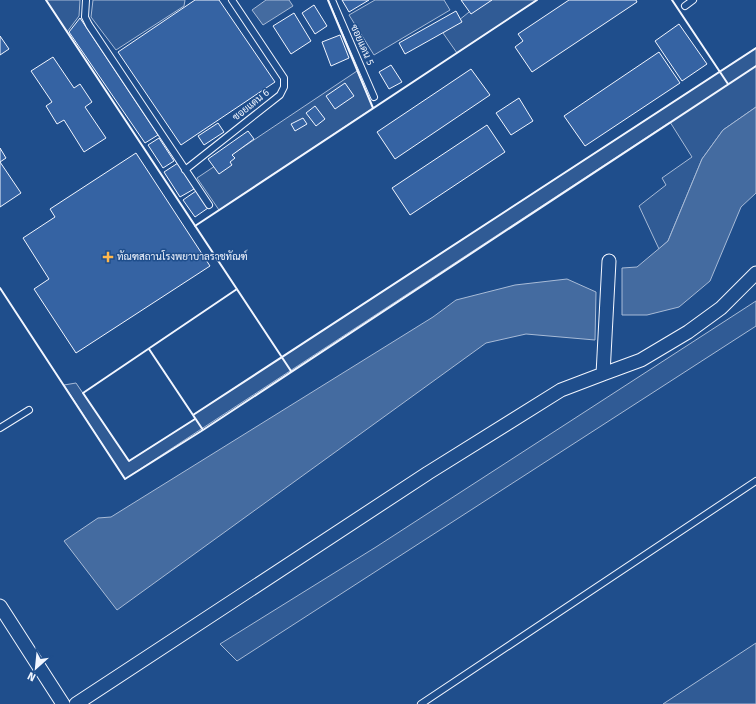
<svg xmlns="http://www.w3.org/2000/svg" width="756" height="704" font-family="'Fira Sans',Sarabun,sans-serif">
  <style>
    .built { fill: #305b95; stroke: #a8bbd7 }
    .water { fill: #446ba0; stroke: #a8bbd7 }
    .building { fill: #3563a3; stroke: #f2f6ff }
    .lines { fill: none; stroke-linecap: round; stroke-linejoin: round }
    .lane-casing { stroke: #f2f6ff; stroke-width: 8 }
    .street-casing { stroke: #f2f6ff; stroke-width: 15 }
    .lane { stroke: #1f4e8c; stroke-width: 6 }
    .street { stroke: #1f4e8c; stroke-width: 13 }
    .wall { stroke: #f2f6ff; stroke-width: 2 }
    .poi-dot { fill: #ffb74d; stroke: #1f4e8c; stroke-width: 1.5 }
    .labels { text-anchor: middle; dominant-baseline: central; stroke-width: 3; stroke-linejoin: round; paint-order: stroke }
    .street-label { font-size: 10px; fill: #f2f6ff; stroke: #1f4e8c }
    .poi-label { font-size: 10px; fill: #f2f6ff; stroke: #1f4e8c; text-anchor: start }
  </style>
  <rect width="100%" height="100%" fill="#1f4e8c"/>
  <!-- built -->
  <path class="built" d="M 46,0 L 80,0 L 79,16 L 67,32 Z
    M 93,0 L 185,0 L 184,6 L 116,50 L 91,17 Z
    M 375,0 L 444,0 L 450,10 L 374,55 L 349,15 Z
    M 484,0 L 537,0 L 457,53 L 443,33 Z
    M 756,48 L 756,107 L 723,130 L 702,159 L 668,241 L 659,249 L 639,206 L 666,185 L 662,178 L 692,157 L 670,122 L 125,479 L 64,385 L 76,383 L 129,461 L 195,419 L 193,415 Z
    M 357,71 L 373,108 L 219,210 L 197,178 Z
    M 756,301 L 756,326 L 237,661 L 220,644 L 376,547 Z
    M 756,643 L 756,704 L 663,704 Z"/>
  <!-- water -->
  <path class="water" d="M 266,0 L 289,0 L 293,6 L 263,25 L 252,10 Z
    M 756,107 L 756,193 L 741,207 L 710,281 L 679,307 L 647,315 L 622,315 L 622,268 L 637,267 L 668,241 L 702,159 L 723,130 Z
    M 567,279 L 596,292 L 595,340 L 526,334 L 486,343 L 117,610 L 64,541 L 98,518 L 111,517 L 433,317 L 456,300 L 515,285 Z"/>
  <!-- building -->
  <path class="building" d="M 195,0 L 219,0 L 275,82 L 181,145 L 118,52 Z
    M 342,0 L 369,0 L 349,12 Z
    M 461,0 L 492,0 L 471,14 Z
    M 569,0 L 636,0 L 637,2 L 532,72 L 515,47 L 523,41 L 518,34 Z
    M 314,5 L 327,26 L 315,34 L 302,13 Z
    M 456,11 L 462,22 L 405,54 L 399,43 Z
    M 294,13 L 311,41 L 291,54 L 273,26 Z
    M 80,18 L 158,135 L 145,143 L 69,32 Z
    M 679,24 L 707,64 L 682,81 L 655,41 Z
    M 340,35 L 349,58 L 331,66 L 322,42 Z
    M 0,36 L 9,49 L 0,55 Z
    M 659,52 L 680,83 L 585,146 L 564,116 Z
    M 53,57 L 74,88 L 80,84 L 92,102 L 85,107 L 106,138 L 84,152 L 64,120 L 57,124 L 46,106 L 52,102 L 31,71 Z
    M 391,65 L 402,82 L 389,89 L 379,72 Z
    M 471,69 L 490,95 L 395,159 L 377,132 Z
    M 345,83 L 354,96 L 335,109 L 326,96 Z
    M 519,98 L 533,121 L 511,135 L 496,113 Z
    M 315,106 L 325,119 L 316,126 L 306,113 Z
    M 303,118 L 307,124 L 295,131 L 291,124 Z
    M 218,123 L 224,132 L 204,145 L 198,136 Z
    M 487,125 L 505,152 L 410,215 L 392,188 Z
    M 248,131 L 254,139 L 232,155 L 235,158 L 230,162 L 232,165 L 219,174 L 208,159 Z
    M 159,138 L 174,161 L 163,168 L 148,145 Z
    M 0,148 L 6,158 L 0,162 L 21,193 L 0,207 Z
    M 136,153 L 210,266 L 76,353 L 34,289 L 49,279 L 23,238 L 55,217 L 50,209 Z
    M 178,163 L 194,189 L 180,197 L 164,172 Z
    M 196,191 L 208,208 L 195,217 L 183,200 Z"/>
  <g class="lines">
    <!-- lane casing -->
    <g class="lane-casing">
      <path id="lane" d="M 86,0 L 85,17 L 89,25 L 209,205
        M 332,0 L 374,97
        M 685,6 L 693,0
        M 185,170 L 280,95 L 284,87 L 284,78 L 232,0
        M 0,428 L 29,410
        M 421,704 L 756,481"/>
    </g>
    <!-- street casing -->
    <g class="street-casing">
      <path id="street" d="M 603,374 L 641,360 L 688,332 L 721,308 L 756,273
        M 0,606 L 63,704
        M 76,704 L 428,473 L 561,390 L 603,374 L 609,261"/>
    </g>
    <!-- lane -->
    <use href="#lane" class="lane"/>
    <!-- street -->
    <use href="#street" class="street"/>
    <!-- wall -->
    <path class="wall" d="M 46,0 L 291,371
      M 328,0 L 373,108
      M 672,0 L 728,84
      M 195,226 L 537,0
      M 0,288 L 125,479 L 203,430 L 756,66
      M 149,349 L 203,430
      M 193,415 L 756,48
      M 195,419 L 129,461 L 83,393 L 237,289"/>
  </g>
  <!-- markers -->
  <path class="poi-dot" d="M106 251h4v4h4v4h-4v4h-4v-4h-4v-4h4z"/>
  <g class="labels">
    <!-- street labels -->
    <g class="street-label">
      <text transform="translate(362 45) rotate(66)">ซอยแดน 5</text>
      <text transform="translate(251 105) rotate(-39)">ซอยแดน 6</text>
    </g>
    <!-- poi labels -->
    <g class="poi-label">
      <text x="117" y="257">ทัณฑสถานโรงพยาบาลราชทัณฑ์</text>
    </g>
  </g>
  <!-- north arrow -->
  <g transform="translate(36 668) rotate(207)" stroke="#1f4e8c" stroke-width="3" paint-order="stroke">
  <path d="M0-3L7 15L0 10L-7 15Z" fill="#f2f6ff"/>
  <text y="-6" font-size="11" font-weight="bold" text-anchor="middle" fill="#f2f6ff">N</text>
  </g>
</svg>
